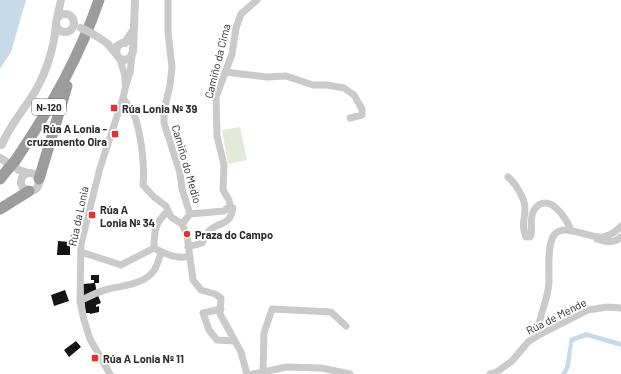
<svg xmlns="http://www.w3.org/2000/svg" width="621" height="374" font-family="Barlow,sans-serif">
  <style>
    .green { fill: #e2eadb }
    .water { fill: #c7daea }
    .building { fill: #141414 }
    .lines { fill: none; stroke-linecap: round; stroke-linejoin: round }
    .minor { stroke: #cacaca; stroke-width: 7 }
    .tertiary { stroke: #cacaca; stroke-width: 8 }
    .trunk { stroke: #9c9c9c; stroke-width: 11 }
    .tertiary-bridge { stroke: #cacaca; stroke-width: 8 }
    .trunk-bridge { stroke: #9c9c9c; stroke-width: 11 }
    .poi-dot { fill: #e03433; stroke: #fff; stroke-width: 1.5 }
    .labels { text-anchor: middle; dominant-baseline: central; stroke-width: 4; stroke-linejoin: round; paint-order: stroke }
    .shield { fill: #fff; stroke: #6c6c6c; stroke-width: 1 }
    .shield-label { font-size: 10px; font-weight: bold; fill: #2d2d2d }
    .street-label { font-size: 11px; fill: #2d2d2d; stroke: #fff }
    .poi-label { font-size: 11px; font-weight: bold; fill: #2d2d2d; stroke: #fff; text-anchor: start }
  </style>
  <rect width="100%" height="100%" fill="#fff"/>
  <!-- green -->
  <path class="green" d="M 240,127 L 247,160 L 228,164 L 222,130 Z"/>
  <!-- water -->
  <path class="water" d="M 0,0 L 26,0 L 11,52 L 0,69 Z
    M 586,332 L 621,342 L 621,347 L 587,337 L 573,342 L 570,367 L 566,374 L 561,374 L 565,367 L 570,338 Z"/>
  <!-- building -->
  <path class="building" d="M 58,241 L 70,242 L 70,255 L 57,255 Z
    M 91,275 L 99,275 L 99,283 L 95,283 L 97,293 L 84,298 L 83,284 L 94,283 L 94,280 L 91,280 Z
    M 65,290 L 69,301 L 54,306 L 51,295 Z
    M 97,293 L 101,303 L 96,305 L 96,307 L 99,306 L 99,312 L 90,314 L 90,313 L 86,313 L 84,299 Z
    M 76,341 L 81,347 L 69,357 L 64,350 Z"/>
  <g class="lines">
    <!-- minor -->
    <path class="minor" d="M 168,0 L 168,32 L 172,67 L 170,85 L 164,111 L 164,123 L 180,173 L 182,189 L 190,214
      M 120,59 L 125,76 L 125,83
      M 225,72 L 267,77 L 286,76 L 313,85 L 327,85 L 344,88 L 354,95 L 362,109 L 362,115 L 350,118
      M 123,98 C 127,104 132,110 135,117 C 141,135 145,165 143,185 L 154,197 L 166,206 L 171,217 L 182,224
      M 508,177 C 515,183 525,198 525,208 C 525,218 521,227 526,237 L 530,237 L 531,235 C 533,227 529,218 534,210 C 548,190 567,218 571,231
      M 182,224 L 187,235 L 193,280 L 201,290 L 215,294 L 221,298 L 220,314 L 241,352 L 247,374
      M 182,224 L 190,214 L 224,211 L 230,206
      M 597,239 C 606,242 613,244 621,237
      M 188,247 L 202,243 C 204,240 206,234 209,231 C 220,220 229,228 233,208 L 230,206 L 229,200 L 223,190 L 224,165 L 217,136 L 216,97 L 232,54 L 236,28 L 241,14 L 257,0
      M 154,248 C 154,232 155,222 168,211
      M 81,252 L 121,265 L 154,248 C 166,254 177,260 190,256
      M 80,301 C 88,297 97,292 105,290 C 119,286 141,285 151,274 C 157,269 159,259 161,252
      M 221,309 L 203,313 L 209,330 L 217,340 L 234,341
      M 537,336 C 538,318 548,301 549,282 C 549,271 547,241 555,234 C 566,223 589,239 603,237 C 609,236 617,231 621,226
      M 263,372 L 264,333 L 272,309 L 331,312 L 346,326
      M 110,374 L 90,339 L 84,320 L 80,301 L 81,244 L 100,168 L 123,98 L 126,85 L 130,73 L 132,56
      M 253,374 L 287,367 L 321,368 L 350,374
      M 490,374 L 495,373 L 512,361 L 528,342 L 537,336 L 588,310 L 607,307 L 621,308"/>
    <!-- tertiary -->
    <path class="tertiary" d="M56 23a9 9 0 1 1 18 0a9 9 0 1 1-18 0Z
      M 57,18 L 61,0
      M 93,34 L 107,43 L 120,59 L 125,60 L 130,58 L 133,52 L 135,0
      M 116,54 L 117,46 L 122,43 L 125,43 L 132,32
      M 2,145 C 8,128 21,113 31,98 C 45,77 54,49 56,25
      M 0,158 L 19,170 L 28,173
      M21 182a9 9 0 1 1 18 0a9 9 0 1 1-18 0Z"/>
    <!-- trunk -->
    <path class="trunk" d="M 15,161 C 49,111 79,58 99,0
      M 0,179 L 8,169
      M 39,179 L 67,86
      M 0,209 L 29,191"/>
    <!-- tertiary-bridge -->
    <path class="tertiary-bridge" d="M 81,28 L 93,34"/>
    <!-- trunk-bridge -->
    <path class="trunk-bridge" d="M 8,169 L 15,161"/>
  </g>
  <!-- markers -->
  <g class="poi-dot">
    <rect x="110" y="104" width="8" height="8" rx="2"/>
    <rect x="111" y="130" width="8" height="8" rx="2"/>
    <rect x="88" y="211" width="8" height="8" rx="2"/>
    <circle cx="187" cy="234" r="4"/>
    <rect x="91" y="354" width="8" height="8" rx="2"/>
  </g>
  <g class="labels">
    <!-- shield labels -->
    <rect class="shield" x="32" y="99" width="34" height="16" rx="3"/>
    <g class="shield-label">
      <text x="49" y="107">N-120</text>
    </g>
    <!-- street labels -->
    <g class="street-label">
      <text transform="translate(217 61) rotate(-76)">Camiño da Cima</text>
      <text transform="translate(187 164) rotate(74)">Camiño do Medio</text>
      <text transform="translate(78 216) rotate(-78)">Rúa da Lonia</text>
      <text transform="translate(556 316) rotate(-27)">Rúa de Mende</text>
    </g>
    <!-- poi labels -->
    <g class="poi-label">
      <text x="122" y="108">Rúa Lonia Nº 39</text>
      <text x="107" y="128" text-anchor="end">Rúa A Lonia -<tspan x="107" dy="13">cruzamento Oira</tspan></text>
      <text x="100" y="209">Rúa A<tspan x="100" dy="13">Lonia Nº 34</tspan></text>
      <text x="195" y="234">Praza do Campo</text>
      <text x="103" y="358">Rúa A Lonia Nº 11</text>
    </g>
  </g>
</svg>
